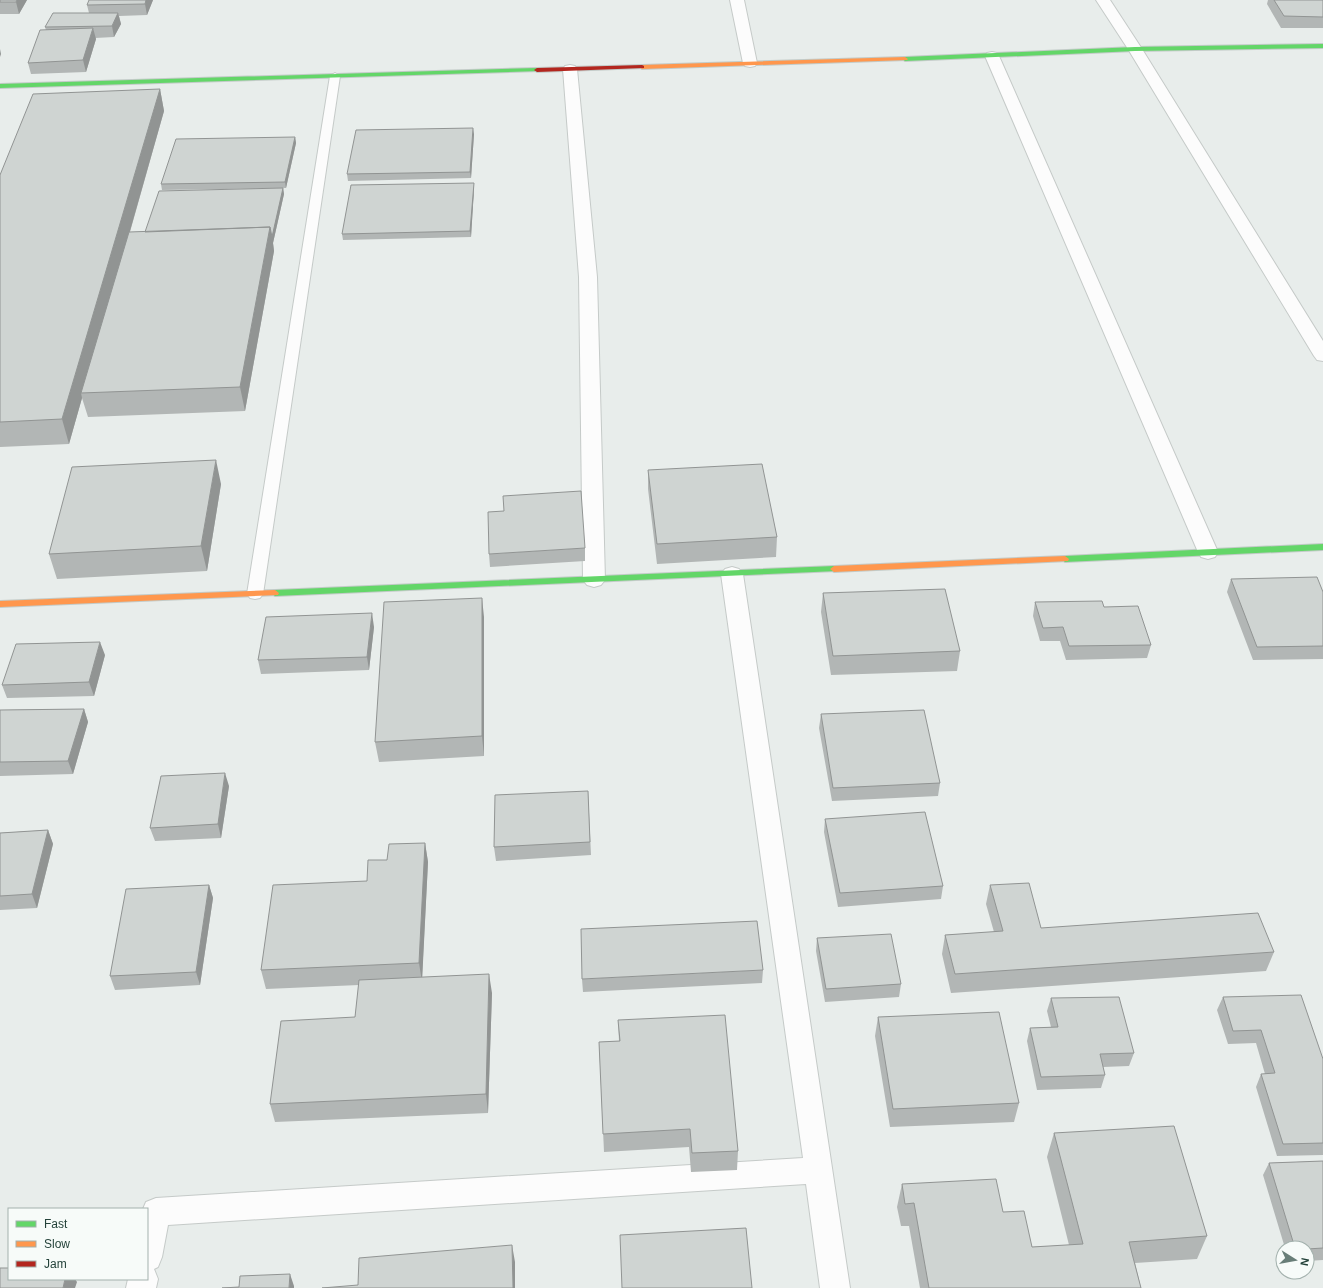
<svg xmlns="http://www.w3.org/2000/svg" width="1323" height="1288" font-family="Helvetica,sans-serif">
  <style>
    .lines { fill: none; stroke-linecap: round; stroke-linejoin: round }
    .lane-casing { stroke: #c5cac8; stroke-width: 2 }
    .street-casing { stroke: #c5cac8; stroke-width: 2 }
    .fast-casing { stroke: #c3cbc8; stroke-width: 2 }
    .slow-casing { stroke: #c3cbc8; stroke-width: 2 }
    .jam-casing { stroke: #c3cbc8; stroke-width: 2 }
    .lane { fill: #fcfcfc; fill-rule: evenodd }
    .street { fill: #fcfcfc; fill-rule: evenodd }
    .fast { fill: #63d668; fill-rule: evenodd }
    .slow { fill: #ff974d; fill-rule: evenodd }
    .jam { fill: #b3261e; fill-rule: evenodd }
    .wall { fill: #b2b6b5 }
    .shaded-wall { fill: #919493 }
    .building { fill: #cfd4d2; stroke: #919493 }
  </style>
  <rect width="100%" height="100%" fill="#e8edeb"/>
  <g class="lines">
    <!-- lane casing -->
    <g class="lane-casing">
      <path id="lane" d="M 335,73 L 340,76 L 263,594 L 260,598 L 255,599 L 250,598 L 247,594 L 330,76 Z"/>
    </g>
    <!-- street casing -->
    <g class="street-casing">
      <path id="street" d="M 730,0 L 744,0 L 757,63 L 755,66 L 750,67 L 745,66 L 743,63 Z
        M 1096,0 L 1110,0 L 1142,49 L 1323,341 L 1323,361 L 1317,360 L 1314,356 L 1128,49 Z
        M 992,52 L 997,53 L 999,56 L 1218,552 L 1215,557 L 1208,559 L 1201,557 L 1198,552 L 985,56 L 987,53 Z
        M 570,65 L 575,66 L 577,69 L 597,277 L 605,580 L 601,585 L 594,587 L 587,585 L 583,580 L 579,277 L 563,69 L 565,66 Z
        M 732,567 L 739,569 L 743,574 L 850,1288 L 820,1288 L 806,1184 L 168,1225 L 162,1257 L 158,1267 L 154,1269 L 158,1279 L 156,1288 L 126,1288 L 128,1279 L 147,1279 L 147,1209 L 143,1209 L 146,1202 L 156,1198 L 803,1158 L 721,574 L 725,569 Z"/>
    </g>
    <!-- fast casing -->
    <g class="fast-casing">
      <path id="fast" d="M 1323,44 L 1323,48 L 1135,51 L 905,61 L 902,59 L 905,57 L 1135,47 Z
        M 537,68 L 540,70 L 539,71 L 0,88 L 0,84 Z
        M 1323,544 L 1323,550 L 1065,562 L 1061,559 L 1065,556 Z
        M 834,566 L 837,567 L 838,569 L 837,571 L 275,596 L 271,593 L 275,590 Z"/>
    </g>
    <!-- slow casing -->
    <g class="slow-casing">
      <path id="slow" d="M 905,57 L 908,59 L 907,60 L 642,69 L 639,67 L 642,65 Z
        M 1065,556 L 1069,559 L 1068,561 L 834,572 L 830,569 L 834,566 Z
        M 275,590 L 279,593 L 278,595 L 0,607 L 0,601 Z"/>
    </g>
    <!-- jam casing -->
    <g class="jam-casing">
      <path id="jam" d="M 642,65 L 644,66 L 644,68 L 537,72 L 534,70 L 537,68 Z"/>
    </g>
    <!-- lane -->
    <use href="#lane" class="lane"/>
    <!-- street -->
    <use href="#street" class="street"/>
    <!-- fast -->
    <use href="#fast" class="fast"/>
    <!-- slow -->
    <use href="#slow" class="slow"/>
    <!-- jam -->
    <use href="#jam" class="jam"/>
  </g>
  <!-- wall -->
  <path class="wall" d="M 0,0 L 27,0 L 19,14 L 0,14 Z
    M 153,0 L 147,15 L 119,16 L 121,24 L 114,37 L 95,38 L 96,39 L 86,72 L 31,74 L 28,63 L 46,30 L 45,27 L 89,13 L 87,5 Z
    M 1268,0 L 1323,0 L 1323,28 L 1281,28 L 1267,4 Z
    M 160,89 L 164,111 L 130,232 L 145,232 L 283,188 L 284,194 L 273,243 L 274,251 L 245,411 L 88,417 L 82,398 L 69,444 L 0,447 L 0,175 Z
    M 474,134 L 471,178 L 348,181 L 347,174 Z
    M 295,137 L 296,143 L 286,188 L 162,190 L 161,184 Z
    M 474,189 L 471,237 L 343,240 L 342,234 Z
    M 648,470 L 777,537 L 776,557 L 657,564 L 648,489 Z
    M 221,484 L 207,571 L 57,579 L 49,554 Z
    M 585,548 L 585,561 L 490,567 L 489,554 Z
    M 1231,579 L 1323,592 L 1323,659 L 1253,660 L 1227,592 Z
    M 823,593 L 960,651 L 957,671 L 831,675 L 821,612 Z
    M 1035,602 L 1104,607 L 1151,645 L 1147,658 L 1066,660 L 1060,641 L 1040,641 L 1033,616 Z
    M 484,617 L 484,756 L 379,762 L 375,742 Z
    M 374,627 L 369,670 L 261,674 L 258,660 Z
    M 105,655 L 94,696 L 7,698 L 2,685 Z
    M 84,709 L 88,722 L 73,774 L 0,776 L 0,710 Z
    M 821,714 L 940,783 L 938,796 L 832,801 L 819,728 Z
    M 229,786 L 221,838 L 155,841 L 150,828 Z
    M 588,791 L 591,855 L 496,861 L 494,847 Z
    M 825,819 L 943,886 L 941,899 L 838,907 L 824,832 Z
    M 48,830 L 53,844 L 37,908 L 0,910 L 0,833 Z
    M 425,843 L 428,862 L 422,977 L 492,993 L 488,1113 L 275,1122 L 270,1104 L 355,1017 L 359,985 L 266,989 L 261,970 L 367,881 L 387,860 Z
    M 209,885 L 213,898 L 200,985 L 115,990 L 110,976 Z
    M 990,885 L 1041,928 L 1274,952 L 1266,971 L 951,993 L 942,954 L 945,935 L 994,932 L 986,904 Z
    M 817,938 L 901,984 L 899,997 L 825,1002 L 816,951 Z
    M 763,970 L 762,983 L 583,992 L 582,979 Z
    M 1223,997 L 1323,1059 L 1323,1155 L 1277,1156 L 1256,1087 L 1261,1074 L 1265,1074 L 1256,1043 L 1228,1044 L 1217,1010 Z
    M 1051,998 L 1134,1053 L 1129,1066 L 1103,1067 L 1105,1075 L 1101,1088 L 1037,1090 L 1027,1041 L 1030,1028 L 1051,1027 L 1047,1011 Z
    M 878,1017 L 1019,1103 L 1014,1122 L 890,1127 L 875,1036 Z
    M 618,1020 L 738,1151 L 737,1170 L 691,1172 L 689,1147 L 604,1152 L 599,1042 L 619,1041 Z
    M 1054,1133 L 1207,1236 L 1197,1259 L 1135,1263 L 1141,1288 L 920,1288 L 909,1226 L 901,1226 L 897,1207 L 902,1184 L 1003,1212 L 1032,1247 L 1069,1245 L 1047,1157 Z
    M 1323,1161 L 1323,1260 L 1307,1261 L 1307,1248 L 1285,1248 L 1263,1175 L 1269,1163 Z"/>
  <!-- shaded-wall -->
  <path class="shaded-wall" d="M 17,0 L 27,0 L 19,14 L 16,2 Z
    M 146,0 L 153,0 L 147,15 L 145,4 Z
    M 118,13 L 121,24 L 114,37 L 112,26 Z
    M 93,28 L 96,39 L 86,72 L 83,60 Z
    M 0,49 L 1,54 L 0,57 Z
    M 160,89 L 164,111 L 84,393 L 81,393 L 82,398 L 69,444 L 62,419 Z
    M 473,128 L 474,134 L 471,178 L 470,172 Z
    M 295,137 L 296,143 L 286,188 L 285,182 Z
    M 474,183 L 474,189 L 471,237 L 470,231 Z
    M 283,188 L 284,194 L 273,243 L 274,251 L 245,411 L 240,387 L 270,227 Z
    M 216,460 L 221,484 L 207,571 L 201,546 Z
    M 482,598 L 484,617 L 484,756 L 482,736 Z
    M 372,613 L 374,627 L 369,670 L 367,657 Z
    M 100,642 L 105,655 L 94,696 L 89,682 Z
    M 84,709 L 88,722 L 73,774 L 68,761 Z
    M 225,773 L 229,786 L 221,838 L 218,824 Z
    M 48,830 L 53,844 L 37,908 L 32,894 Z
    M 425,843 L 428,862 L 422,982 L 419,963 Z
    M 209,885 L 213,898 L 200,985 L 196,972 Z
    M 489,974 L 492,993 L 488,1113 L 486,1094 Z
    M 512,1245 L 515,1262 L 515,1288 L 513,1288 Z
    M 290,1274 L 294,1286 L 294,1288 L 289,1288 Z
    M 65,1279 L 75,1279 L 77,1282 L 75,1288 L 63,1288 Z"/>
  <!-- building -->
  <path class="building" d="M 0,0 L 17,0 L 16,2 L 0,2 Z
    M 89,0 L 146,0 L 145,4 L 87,5 Z
    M 1274,0 L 1323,0 L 1323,17 L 1284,16 Z
    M 53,13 L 118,13 L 112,26 L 45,27 Z
    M 93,28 L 83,60 L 28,63 L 40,30 Z
    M 160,89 L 62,419 L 0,422 L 0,175 L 33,94 Z
    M 473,128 L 470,172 L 347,174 L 356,130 Z
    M 295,137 L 285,182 L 161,184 L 176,139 Z
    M 474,183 L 470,231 L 342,234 L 351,185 Z
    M 283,188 L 272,237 L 270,227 L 145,232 L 159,191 Z
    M 270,227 L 240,387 L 81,393 L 129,232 Z
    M 216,460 L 201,546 L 49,554 L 72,467 Z
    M 762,464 L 777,537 L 657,544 L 648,470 Z
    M 581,491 L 585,548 L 489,554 L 488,512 L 504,511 L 503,496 Z
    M 1317,577 L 1323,592 L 1323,646 L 1257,647 L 1231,579 Z
    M 945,589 L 960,651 L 833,656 L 823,593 Z
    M 482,598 L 482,736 L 375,742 L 384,602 Z
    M 1102,601 L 1104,607 L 1138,606 L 1151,645 L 1069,646 L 1063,627 L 1043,628 L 1035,602 Z
    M 372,613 L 367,657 L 258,660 L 266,617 Z
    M 100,642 L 89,682 L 2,685 L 16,644 Z
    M 84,709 L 68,761 L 0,762 L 0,710 Z
    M 924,710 L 940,783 L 833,788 L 821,714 Z
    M 225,773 L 218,824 L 150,828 L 161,776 Z
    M 588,791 L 590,842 L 494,847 L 495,795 Z
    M 925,812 L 943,886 L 840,893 L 825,819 Z
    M 48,830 L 32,894 L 0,896 L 0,833 Z
    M 425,843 L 419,963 L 261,970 L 273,885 L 367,881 L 368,860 L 387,860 L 389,844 Z
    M 1029,883 L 1041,928 L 1258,913 L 1274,952 L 955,974 L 945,935 L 1003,931 L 990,885 Z
    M 209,885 L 196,972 L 110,976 L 126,889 Z
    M 757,921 L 763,970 L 582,979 L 581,929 Z
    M 891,934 L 901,984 L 826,989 L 817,938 Z
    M 489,974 L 486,1094 L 270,1104 L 281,1021 L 355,1017 L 359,980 Z
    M 1301,995 L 1323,1059 L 1323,1143 L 1283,1144 L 1261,1074 L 1275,1073 L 1261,1030 L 1233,1031 L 1223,997 Z
    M 1119,997 L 1134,1053 L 1100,1054 L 1105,1075 L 1041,1077 L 1030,1028 L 1058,1027 L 1051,998 Z
    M 999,1012 L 1019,1103 L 893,1109 L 878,1017 Z
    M 725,1015 L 738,1151 L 692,1153 L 690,1129 L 603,1134 L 599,1042 L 620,1041 L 618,1020 Z
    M 1174,1126 L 1207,1236 L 1129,1242 L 1141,1288 L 929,1288 L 914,1203 L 905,1204 L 902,1184 L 996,1179 L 1003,1212 L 1024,1211 L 1032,1247 L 1083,1244 L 1054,1133 Z
    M 1323,1161 L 1323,1248 L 1307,1249 L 1307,1248 L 1295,1248 L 1269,1163 Z
    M 746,1228 L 752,1288 L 622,1288 L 620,1235 Z
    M 512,1245 L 513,1288 L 322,1288 L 358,1285 L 359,1258 Z
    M 0,1268 L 9,1268 L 9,1279 L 65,1279 L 63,1288 L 0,1288 Z
    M 290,1274 L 289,1288 L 222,1288 L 239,1287 L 240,1276 Z"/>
  <!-- legend -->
  <rect x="8" y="1208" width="140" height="72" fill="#f7fbf9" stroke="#a3b1ad"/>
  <rect x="16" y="1221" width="20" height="6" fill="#63d668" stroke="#a3b1ad"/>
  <text x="44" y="1228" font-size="12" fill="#24423a">Fast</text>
  <rect x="16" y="1241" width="20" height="6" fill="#ff974d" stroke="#a3b1ad"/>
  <text x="44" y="1248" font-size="12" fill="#24423a">Slow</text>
  <rect x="16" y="1261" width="20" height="6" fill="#b3261e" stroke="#a3b1ad"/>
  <text x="44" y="1268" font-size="12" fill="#24423a">Jam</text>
  <!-- north arrow -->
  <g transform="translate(1295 1260) rotate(101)"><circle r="19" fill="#f7fbf9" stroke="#a3b1ad"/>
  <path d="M0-3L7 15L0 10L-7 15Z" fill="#697e78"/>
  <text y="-6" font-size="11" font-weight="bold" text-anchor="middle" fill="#24423a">N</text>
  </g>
</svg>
